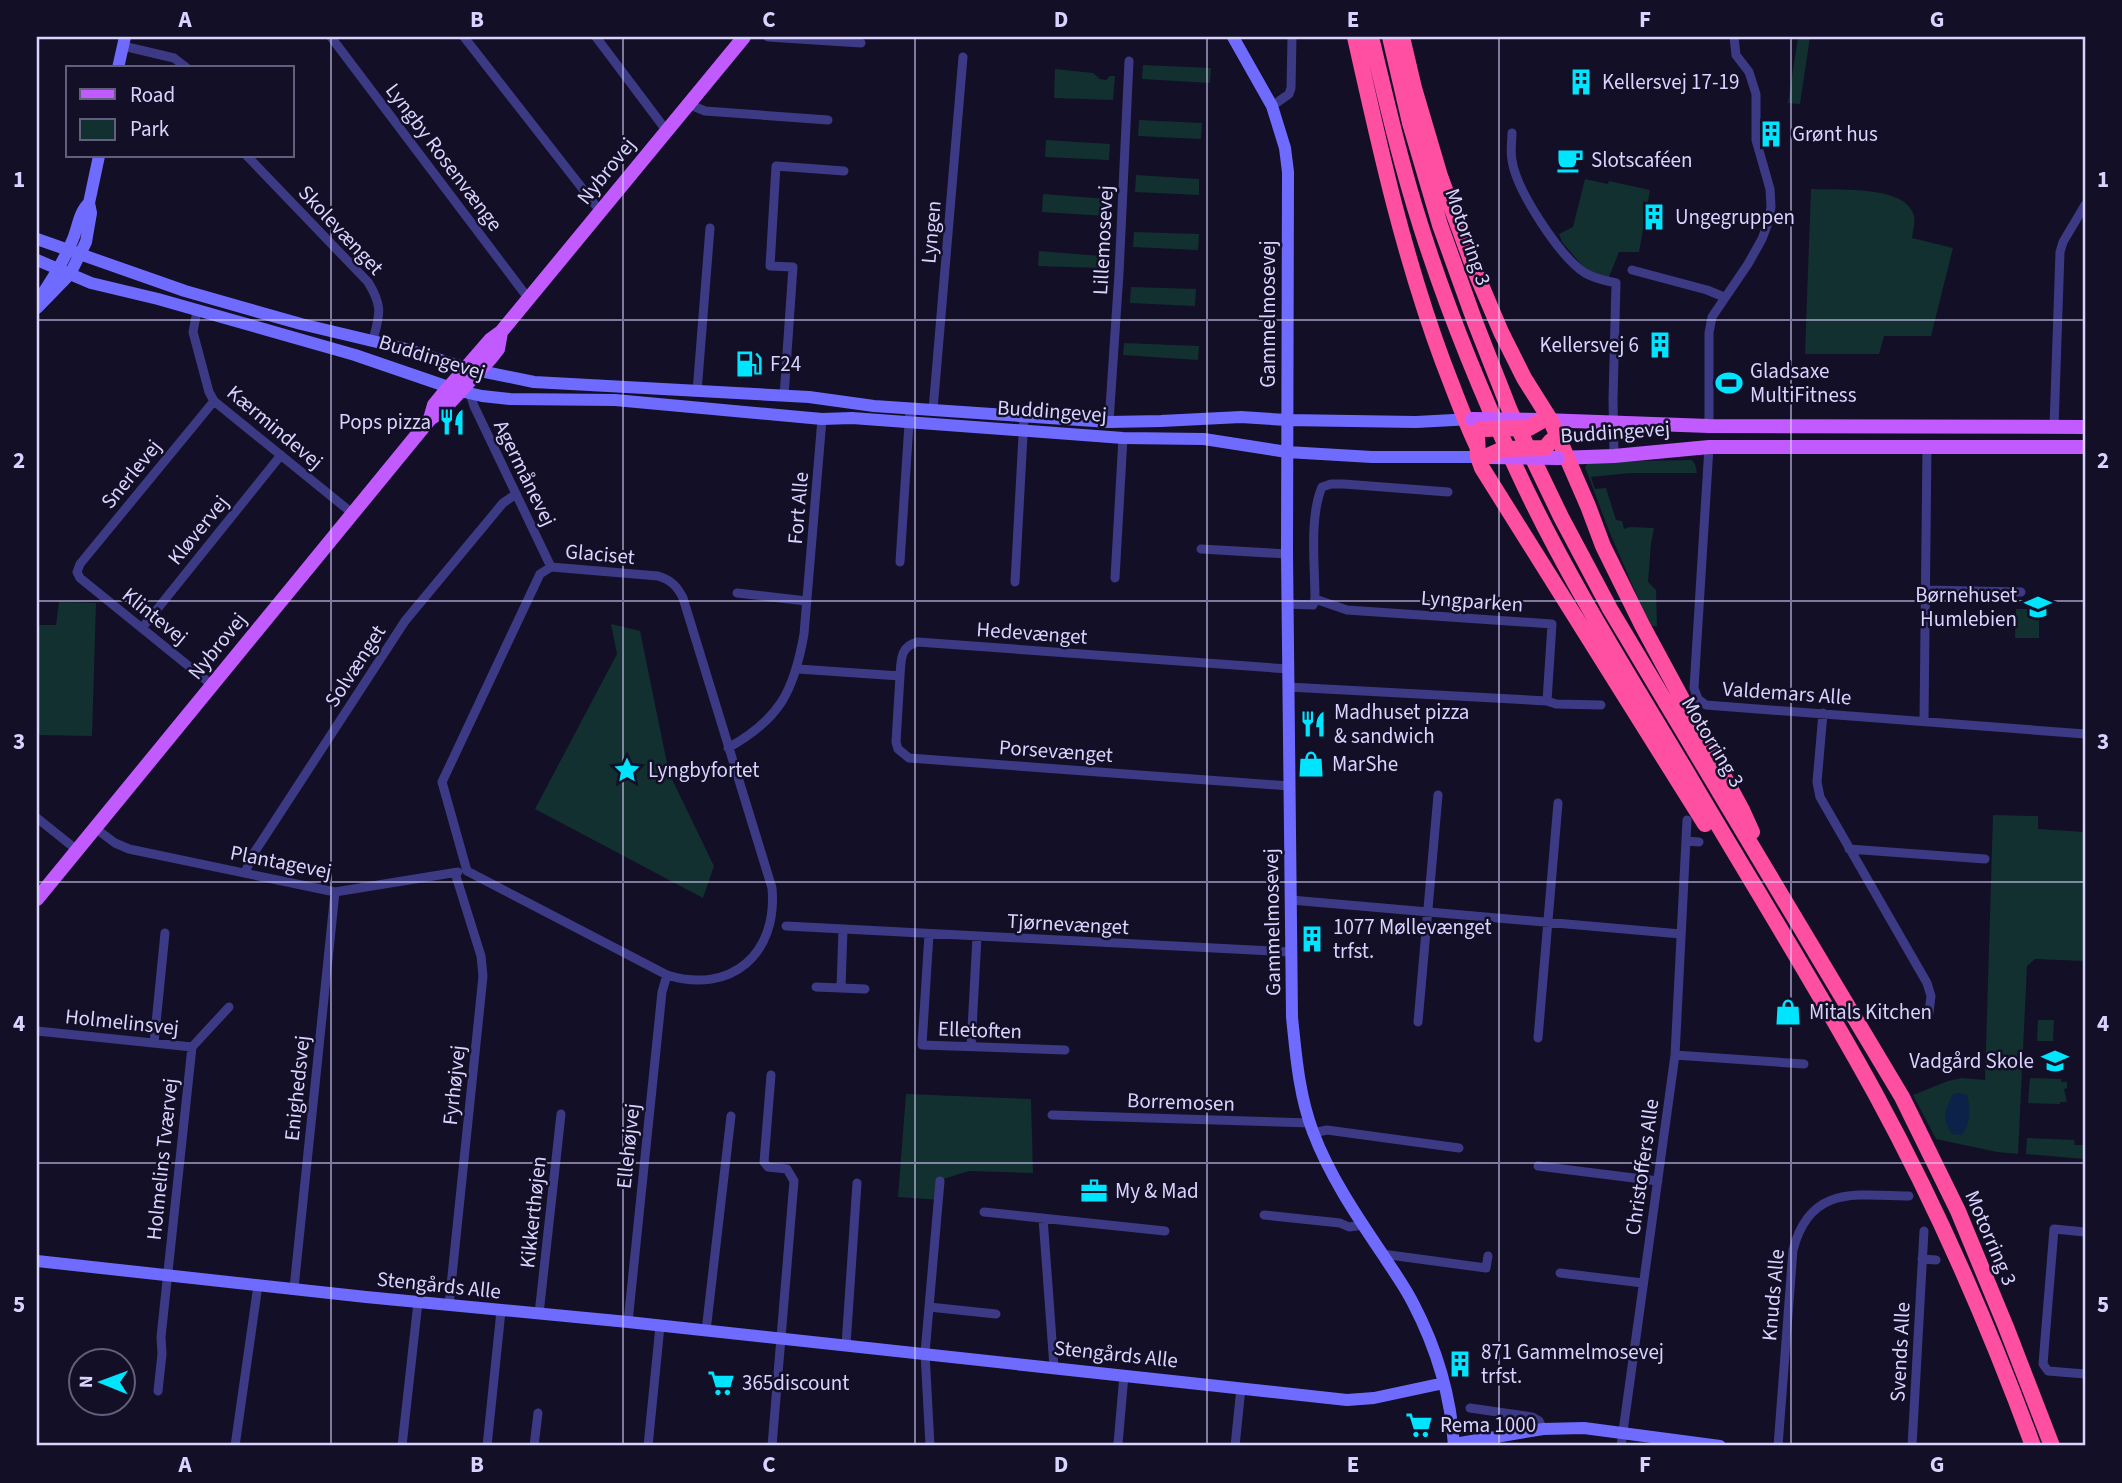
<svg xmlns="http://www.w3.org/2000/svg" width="2122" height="1483" font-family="'Source Sans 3',sans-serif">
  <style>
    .green { fill: #12302f }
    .water { fill: #0c2248 }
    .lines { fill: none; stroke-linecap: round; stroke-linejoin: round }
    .street { stroke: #3d3a85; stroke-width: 9 }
    .secondary { stroke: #6f6bff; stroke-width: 12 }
    .primary { stroke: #c25bff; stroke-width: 14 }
    .highway { stroke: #ff4fa3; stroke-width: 16 }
    .primary-bridge { stroke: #c25bff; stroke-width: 14 }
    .highway-bridge { stroke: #ff4fa3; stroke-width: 16 }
    .grid { fill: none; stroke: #d9d4ff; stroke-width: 2; stroke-opacity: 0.55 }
    .labels { text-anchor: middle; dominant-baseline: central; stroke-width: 5; stroke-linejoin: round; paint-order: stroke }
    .poi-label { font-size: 21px; fill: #d9d4ff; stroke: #130f26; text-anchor: start }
    .street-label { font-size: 21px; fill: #d9d4ff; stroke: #130f26 }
    .neatline { fill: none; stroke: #d9d4ff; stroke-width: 2.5 }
    .grid-label { font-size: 23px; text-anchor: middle; font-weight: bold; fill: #d9d4ff }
  </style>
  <rect width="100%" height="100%" fill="#130f26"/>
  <!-- green -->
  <path class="green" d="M 1798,37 L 1810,37 L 1800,104 L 1788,103 Z
    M 1143,65 L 1211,68 L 1210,83 L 1142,79 Z
    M 1055,69 L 1093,73 L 1100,79 L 1106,80 L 1110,76 L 1115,76 L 1113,100 L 1054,98 Z
    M 1139,120 L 1202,123 L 1201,139 L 1138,136 Z
    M 1046,140 L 1110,144 L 1109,160 L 1045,157 Z
    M 1136,175 L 1199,179 L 1199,195 L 1135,192 Z
    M 1585,179 L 1608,184 L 1609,181 L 1650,190 L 1639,252 L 1619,252 L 1609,277 L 1586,270 L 1562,242 L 1559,234 L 1573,227 Z
    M 1811,189 C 1835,190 1901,186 1912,211 C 1917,220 1913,228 1912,238 L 1953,248 L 1931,336 L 1884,336 L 1879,354 L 1805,354 Z
    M 1043,194 L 1108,199 L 1106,216 L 1042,212 Z
    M 1134,232 L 1199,234 L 1198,250 L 1133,247 Z
    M 1039,251 L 1101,256 L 1101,268 L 1038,266 Z
    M 1131,287 L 1196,289 L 1195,306 L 1130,303 Z
    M 1124,343 L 1199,346 L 1198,360 L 1123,355 Z
    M 1692,460 L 1695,464 L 1697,473 L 1630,473 L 1591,477 L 1595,489 L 1606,488 L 1616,520 L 1622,521 L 1624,529 L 1630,527 L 1654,528 L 1651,544 L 1648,582 L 1656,590 L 1657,626 L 1650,626 L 1609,531 L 1585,467 L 1588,462 Z
    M 59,602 L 96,603 L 92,736 L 37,735 L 37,625 L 56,625 Z
    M 2016,609 L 2039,609 L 2039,638 L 2015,638 Z
    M 611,624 L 640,631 L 669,773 L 714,866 L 703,898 L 535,809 L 617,654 Z
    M 1993,815 L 2038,816 L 2038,829 L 2085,832 L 2085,961 L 2035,959 L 2027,966 L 2018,1154 L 1997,1152 L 1936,1139 L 1913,1095 L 1948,1081 L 1962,1078 L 1985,1080 Z
    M 2038,1020 L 2054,1020 L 2053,1041 L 2037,1041 Z
    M 2030,1078 L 2061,1079 L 2061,1082 L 2067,1082 L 2067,1088 L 2064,1089 L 2067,1102 L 2060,1102 L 2060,1104 L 2028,1103 Z
    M 906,1094 L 1031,1099 L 1033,1173 L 969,1171 L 943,1179 L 941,1200 L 898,1197 Z
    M 2027,1138 L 2074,1140 L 2075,1145 L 2085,1145 L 2085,1159 L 2026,1154 Z"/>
  <!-- water -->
  <path class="water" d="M 1960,1093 L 1967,1095 C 1971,1110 1971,1122 1962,1135 L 1952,1134 C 1941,1119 1945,1110 1953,1094 Z"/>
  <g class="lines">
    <!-- street -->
    <path class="street" d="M 331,37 L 528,298
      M 464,37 L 600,211
      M 596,37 L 666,130
      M 768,37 L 861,43
      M 123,46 L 174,58 L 187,68
      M 688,104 L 705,111 L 828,120
      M 1272,106 L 1289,94 L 1291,88 L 1292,37
      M 1512,133 C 1512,142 1510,151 1512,160 C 1516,190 1560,257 1585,273 C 1594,278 1606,281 1616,283 L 1613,399 L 1614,456
      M 247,156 L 368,282 C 383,306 380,314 373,340
      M 1632,270 L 1707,290 L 1724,297
      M 197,311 L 193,332 L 209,392 L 214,401 L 352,513
      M 697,392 L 710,228
      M 470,393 L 474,406 L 551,567
      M 784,396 L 793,267 L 770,266 L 776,166 L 844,171
      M 933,410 L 963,57
      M 1109,422 L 1119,273 L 1129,61
      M 1709,426 L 1709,333 L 1712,317 L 1748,264 L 1762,239 L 1768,223 L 1771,207 L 1770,189 L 1756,140 L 1756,94 L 1749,72 L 1736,55 L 1734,37
      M 2054,427 L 2060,252 L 2063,242 L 2085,205
      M 1709,447 L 1694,688 L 1698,699 L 1706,705 L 2085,734
      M 1201,549 L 1287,554
      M 900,562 L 910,408
      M 551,567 L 658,576 C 671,580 677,586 683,598 L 772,888 C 778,954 731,995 667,975 L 467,871 L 442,782 L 540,574 Z
      M 1115,578 L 1123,438
      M 1015,582 L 1024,417
      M 1926,590 L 2021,592
      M 737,593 L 807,601
      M 1287,604 L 1313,605 L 1315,599 C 1315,566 1309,517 1322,487 L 1331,484 L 1344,484 L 1448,492
      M 142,628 L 281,455
      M 798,669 L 900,676 C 901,660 900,646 918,642 L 1288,669
      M 900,676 L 896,742 L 898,749 L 909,758 L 1289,786
      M 212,685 L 80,578 L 77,572 L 80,564 L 214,401
      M 1288,687 L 1547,701 L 1552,624 L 1347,610 L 1315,599
      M 1547,701 L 1556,704 L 1601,705
      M 1823,713 L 1817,782 L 1820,797 L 1927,983 L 1931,996 L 1929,1013
      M 1924,721 L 1927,446
      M 728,748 C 780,719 794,691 804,634 L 822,419
      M 37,818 L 77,850
      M 95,828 L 115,843 L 129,849 L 335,892 L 458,872
      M 1686,841 L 1699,842
      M 1849,849 L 1985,859
      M 245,873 L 252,856 L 405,621 L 503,503 L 516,494
      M 1291,900 L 1681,934
      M 786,926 L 1291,952
      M 929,934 L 922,1045 L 1065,1050
      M 816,987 L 865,989
      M 841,988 L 843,929
      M 1418,1022 L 1438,795
      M 37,1031 L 192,1047 L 229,1007
      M 1538,1038 L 1558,803
      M 154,1043 L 165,933
      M 971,1047 L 977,937
      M 1675,1055 L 1804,1064
      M 771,1075 L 764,1162 L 768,1167 L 787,1169 L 794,1181 L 772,1446
      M 1052,1115 L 1310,1123
      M 1313,1133 L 1327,1130 L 1459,1148
      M 1538,1166 L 1658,1181
      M 984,1212 L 1165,1231
      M 1264,1215 L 1340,1223 L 1349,1227 L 1364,1225
      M 1043,1218 L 1054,1367
      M 2085,1232 L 2054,1229 L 2043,1364 L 2048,1371 L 2085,1374
      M 1382,1254 L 1486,1268 L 1488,1256
      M 1922,1259 L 1936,1260
      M 1560,1273 L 1643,1283
      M 294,1288 L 335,892
      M 449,1305 L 483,976 L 481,956 L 455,873
      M 929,1307 L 996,1314
      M 539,1314 L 561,1114
      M 628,1322 L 662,992 L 667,975
      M 706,1331 L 731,1116
      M 846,1345 L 857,1183
      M 158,1391 L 162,1354 L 161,1337 L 192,1047
      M 1470,1408 L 1532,1417 L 1539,1421 L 1543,1429
      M 1118,1444 L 1124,1375
      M 235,1446 L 258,1285
      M 402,1446 L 418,1302
      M 487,1446 L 501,1311
      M 534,1446 L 538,1413
      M 648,1446 L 660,1326
      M 930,1446 L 925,1353 L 940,1181
      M 1235,1446 L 1241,1388
      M 1621,1446 L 1675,1055 L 1687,820
      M 1778,1446 L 1793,1250 C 1810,1185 1855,1195 1909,1196
      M 1912,1446 L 1924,1231"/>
    <!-- secondary -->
    <path class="secondary" d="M 1233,37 L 1272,106 L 1285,148 L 1288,172 L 1287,554 L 1292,1017 C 1296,1056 1299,1095 1313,1132 C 1330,1177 1358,1218 1385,1258 C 1394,1272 1405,1287 1413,1303 C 1436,1347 1451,1397 1454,1446
      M 118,68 L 125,37
      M 37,239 L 185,291 L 220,301 L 301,324 L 402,348 L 466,368 L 534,382 L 809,397 L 874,406 L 1109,422 L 1161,421 L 1241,417 L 1287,420 L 1416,422 L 1472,419
      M 37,260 L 91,283 L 158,299 L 355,355 L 460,391 L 482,396 L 510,399 L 615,400 L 822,419 L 852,418 L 1123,438 L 1204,439 L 1287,452 L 1372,457 L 1485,457
      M 39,299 C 52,280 64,261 73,239 C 78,227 79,212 89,203
      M 37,308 L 70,274 L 86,242 L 91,213 L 89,203 L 99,156
      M 37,1261 L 366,1297 L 628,1322 L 1347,1400 L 1374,1398 L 1444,1383
      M 1454,1444 L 1543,1429 L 1584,1428 L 1720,1446"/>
    <!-- primary -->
    <path class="primary" d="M 430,419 L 434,405 L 443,394 L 490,340 L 501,332 L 744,37
      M 1543,420 L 1709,426 L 2085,427
      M 1558,458 L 1614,456 L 1709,447 L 2085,447
      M 37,899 L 430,419 L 442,411 L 491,358 L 498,349 L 501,332"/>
    <!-- highway -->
    <path class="highway" d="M 1355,37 C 1380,149 1403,254 1443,362 C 1454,390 1464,419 1477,446
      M 1371,37 C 1386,100 1401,164 1421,227 C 1447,309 1480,390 1516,468 C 1565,575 1629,675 1689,776 C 1751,882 1817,987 1876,1095 C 1937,1207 1989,1326 2033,1446
      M 1390,37 L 1410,123 L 1440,225 L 1475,322 L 1510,411 L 1561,517 L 1610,609 L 1902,1097 L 1958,1211 L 2006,1327 L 2052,1446
      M 1402,37 L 1414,88 L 1440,176 L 1473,266 L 1501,332 L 1524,378 L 1551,421 L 1588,506 L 1603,546 L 1642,625 L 1742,810 L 1752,832
      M 1477,434 L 1478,457 L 1482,468 L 1705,824"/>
    <!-- primary-bridge -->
    <path class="primary-bridge" d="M 1472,419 L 1543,420
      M 1487,457 L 1558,458"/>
    <!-- highway-bridge -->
    <path class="highway-bridge" d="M 1477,434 L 1481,429 L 1529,428 L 1543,420
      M 1485,457 L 1503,449 L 1545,448 L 1551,441"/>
  </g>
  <!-- grid -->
  <path class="grid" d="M 331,37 L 331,1446M 623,37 L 623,1446M 915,37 L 915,1446M 1207,37 L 1207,1446M 1499,37 L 1499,1446M 1791,37 L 1791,1446M 37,320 L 2085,320M 37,601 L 2085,601M 37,882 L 2085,882M 37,1163 L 2085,1163"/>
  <!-- icons -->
  <defs>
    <g id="building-bare" transform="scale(2.1)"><path d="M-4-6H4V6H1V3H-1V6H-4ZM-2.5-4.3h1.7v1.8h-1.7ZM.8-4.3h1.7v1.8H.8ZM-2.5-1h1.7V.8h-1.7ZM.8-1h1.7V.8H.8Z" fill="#00e5ff" stroke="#130f26" stroke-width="2.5" paint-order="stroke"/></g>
    <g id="cafe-bare" transform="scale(2.1)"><path d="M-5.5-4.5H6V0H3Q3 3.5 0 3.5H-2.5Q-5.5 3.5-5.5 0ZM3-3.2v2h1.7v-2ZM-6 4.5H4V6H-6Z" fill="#00e5ff" stroke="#130f26" stroke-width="2.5" paint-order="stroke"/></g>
    <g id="fuel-bare" transform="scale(2.1)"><path d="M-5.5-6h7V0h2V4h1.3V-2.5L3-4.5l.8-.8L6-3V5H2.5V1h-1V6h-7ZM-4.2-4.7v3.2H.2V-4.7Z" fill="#00e5ff" stroke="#130f26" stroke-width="2.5" paint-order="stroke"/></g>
    <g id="stadium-bare" transform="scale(2.1)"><path d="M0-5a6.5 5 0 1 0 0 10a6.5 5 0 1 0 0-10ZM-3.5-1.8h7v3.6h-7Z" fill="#00e5ff" stroke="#130f26" stroke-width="2.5" paint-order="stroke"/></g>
    <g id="restaurant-bare" transform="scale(2.1)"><path d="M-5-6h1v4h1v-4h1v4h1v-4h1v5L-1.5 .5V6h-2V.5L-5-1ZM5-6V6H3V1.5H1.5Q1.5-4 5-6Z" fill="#00e5ff" stroke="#130f26" stroke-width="2.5" paint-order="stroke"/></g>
    <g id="school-bare" transform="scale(2.1)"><path d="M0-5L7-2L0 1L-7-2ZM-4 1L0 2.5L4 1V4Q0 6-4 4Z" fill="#00e5ff" stroke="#130f26" stroke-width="2.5" paint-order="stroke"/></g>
    <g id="shop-bare" transform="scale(2.1)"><path d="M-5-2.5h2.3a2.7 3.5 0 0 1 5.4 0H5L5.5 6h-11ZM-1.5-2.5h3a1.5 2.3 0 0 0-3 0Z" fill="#00e5ff" stroke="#130f26" stroke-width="2.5" paint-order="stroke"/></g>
    <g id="sight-bare" transform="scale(2.1)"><path d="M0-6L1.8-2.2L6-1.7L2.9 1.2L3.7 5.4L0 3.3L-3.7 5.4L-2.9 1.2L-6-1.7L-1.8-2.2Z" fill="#00e5ff" stroke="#130f26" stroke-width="2.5" paint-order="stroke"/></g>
    <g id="office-bare" transform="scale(2.1)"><path d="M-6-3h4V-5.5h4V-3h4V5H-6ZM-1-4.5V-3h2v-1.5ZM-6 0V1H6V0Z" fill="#00e5ff" stroke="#130f26" stroke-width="2.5" paint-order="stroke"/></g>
    <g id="supermarket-bare" transform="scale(2.1)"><path d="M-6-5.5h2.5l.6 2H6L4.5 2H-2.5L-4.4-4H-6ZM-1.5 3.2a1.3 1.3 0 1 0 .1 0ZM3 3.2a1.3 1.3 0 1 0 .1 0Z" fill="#00e5ff" stroke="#130f26" stroke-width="2.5" paint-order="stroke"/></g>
  </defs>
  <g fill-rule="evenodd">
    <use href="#building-bare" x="1581" y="82"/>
    <use href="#building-bare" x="1771" y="134"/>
    <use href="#cafe-bare" x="1570" y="160"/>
    <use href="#building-bare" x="1654" y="217"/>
    <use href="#building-bare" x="1660" y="345"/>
    <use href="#fuel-bare" x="749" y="364"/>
    <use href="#stadium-bare" x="1729" y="383"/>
    <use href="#restaurant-bare" x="452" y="422"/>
    <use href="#school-bare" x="2038" y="607"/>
    <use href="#restaurant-bare" x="1313" y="724"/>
    <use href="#shop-bare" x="1311" y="764"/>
    <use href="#sight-bare" x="627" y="770"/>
    <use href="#building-bare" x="1312" y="939"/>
    <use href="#shop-bare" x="1788" y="1012"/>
    <use href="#school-bare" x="2055" y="1061"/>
    <use href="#office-bare" x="1094" y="1191"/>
    <use href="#building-bare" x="1460" y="1364"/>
    <use href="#supermarket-bare" x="721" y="1383"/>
    <use href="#supermarket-bare" x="1419" y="1425"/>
  </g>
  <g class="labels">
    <!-- poi labels -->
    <g class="poi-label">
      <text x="1602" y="82">Kellersvej 17-19</text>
      <text x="1792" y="134">Grønt hus</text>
      <text x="1591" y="160">Slotscaféen</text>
      <text x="1675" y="217">Ungegruppen</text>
      <text x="1639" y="345" text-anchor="end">Kellersvej 6</text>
      <text x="770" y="364">F24</text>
      <text x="1750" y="371">Gladsaxe<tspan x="1750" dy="24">MultiFitness</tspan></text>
      <text x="431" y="422" text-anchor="end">Pops pizza</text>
      <text x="2017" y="595" text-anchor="end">Børnehuset<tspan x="2017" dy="24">Humlebien</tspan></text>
      <text x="1334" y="712">Madhuset pizza<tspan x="1334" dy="24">&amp; sandwich</tspan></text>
      <text x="1332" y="764">MarShe</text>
      <text x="648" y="770">Lyngbyfortet</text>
      <text x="1333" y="927">1077 Møllevænget<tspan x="1333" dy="24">trfst.</tspan></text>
      <text x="1809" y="1012">Mitals Kitchen</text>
      <text x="2034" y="1061" text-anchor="end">Vadgård Skole</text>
      <text x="1115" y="1191">My &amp; Mad</text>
      <text x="1481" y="1352">871 Gammelmosevej<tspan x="1481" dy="24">trfst.</tspan></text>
      <text x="742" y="1383">365discount</text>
      <text x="1440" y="1425">Rema 1000</text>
    </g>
    <!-- street labels -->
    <g class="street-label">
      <text transform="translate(444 157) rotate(53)">Lyngby Rosenvænge</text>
      <text transform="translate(606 171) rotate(-51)">Nybrovej</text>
      <text transform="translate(341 230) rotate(47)">Skolevænget</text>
      <text transform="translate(931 232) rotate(-85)">Lyngen</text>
      <text transform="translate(1468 237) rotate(71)">Motorring 3</text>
      <text transform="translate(1103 240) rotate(-87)">Lillemosevej</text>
      <text transform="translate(1268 314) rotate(-90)">Gammelmosevej</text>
      <text transform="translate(432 357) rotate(17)">Buddingevej</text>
      <text transform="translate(1052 411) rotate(4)">Buddingevej</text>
      <text transform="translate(275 427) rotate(40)">Kærmindevej</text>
      <text transform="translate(1615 432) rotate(-4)">Buddingevej</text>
      <text transform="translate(525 473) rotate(64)">Agermånevej</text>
      <text transform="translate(131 474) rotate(-51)">Snerlevej</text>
      <text transform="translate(798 508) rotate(-85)">Fort Alle</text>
      <text transform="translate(198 530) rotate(-51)">Kløvervej</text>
      <text transform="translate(600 554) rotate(5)">Glaciset</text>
      <text transform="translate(1472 601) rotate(4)">Lyngparken</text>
      <text transform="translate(155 616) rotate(39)">Klintevej</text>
      <text transform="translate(1032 633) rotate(4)">Hedevænget</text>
      <text transform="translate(217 646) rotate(-51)">Nybrovej</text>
      <text transform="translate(355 666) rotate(-57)">Solvænget</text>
      <text transform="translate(1787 693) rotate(4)">Valdemars Alle</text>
      <text transform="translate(1713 742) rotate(59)">Motorring 3</text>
      <text transform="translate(1056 751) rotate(4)">Porsevænget</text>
      <text transform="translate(281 862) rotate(11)">Plantagevej</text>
      <text transform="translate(1272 922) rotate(-91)">Gammelmosevej</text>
      <text transform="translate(1068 924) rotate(3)">Tjørnevænget</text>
      <text transform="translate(122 1022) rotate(6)">Holmelinsvej</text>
      <text transform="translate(980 1030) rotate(2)">Elletoften</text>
      <text transform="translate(454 1085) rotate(-84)">Fyrhøjvej</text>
      <text transform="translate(297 1088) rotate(-84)">Enighedsvej</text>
      <text transform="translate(1181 1102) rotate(2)">Borremosen</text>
      <text transform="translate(628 1146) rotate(-84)">Ellehøjvej</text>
      <text transform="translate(162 1159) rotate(-84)">Holmelins Tværvej</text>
      <text transform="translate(1642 1167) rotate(-82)">Christoffers Alle</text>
      <text transform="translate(533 1212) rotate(-84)">Kikkerthøjen</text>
      <text transform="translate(1991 1238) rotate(67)">Motorring 3</text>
      <text transform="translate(439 1285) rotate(6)">Stengårds Alle</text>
      <text transform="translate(1773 1295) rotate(-85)">Knuds Alle</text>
      <text transform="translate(1900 1352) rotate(-87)">Svends Alle</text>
      <text transform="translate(1116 1354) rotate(6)">Stengårds Alle</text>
    </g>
  </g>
  <!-- border -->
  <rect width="2122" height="1483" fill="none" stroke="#130f26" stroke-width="77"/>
  <!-- legend -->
  <rect x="66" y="66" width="228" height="91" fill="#130f26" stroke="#625e7d" stroke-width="2"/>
  <rect x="80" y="89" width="35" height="10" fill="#c25bff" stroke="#625e7d" stroke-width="2"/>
  <text x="130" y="102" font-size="21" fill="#d9d4ff">Road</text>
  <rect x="80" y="119" width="35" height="21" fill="#12302f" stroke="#625e7d" stroke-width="2"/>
  <text x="130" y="136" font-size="21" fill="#d9d4ff">Park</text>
  <!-- north arrow -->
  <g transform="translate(102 1382) rotate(271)"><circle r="33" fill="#130f26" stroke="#625e7d" stroke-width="2"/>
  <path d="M0-5L12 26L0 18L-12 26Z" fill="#00e5ff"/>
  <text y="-10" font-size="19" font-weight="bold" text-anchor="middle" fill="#d9d4ff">N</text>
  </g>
  <rect x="38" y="38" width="2046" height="1406" class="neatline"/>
  <g class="grid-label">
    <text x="185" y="27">A</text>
    <text x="477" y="27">B</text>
    <text x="769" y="27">C</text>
    <text x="1061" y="27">D</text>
    <text x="1353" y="27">E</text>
    <text x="1645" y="27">F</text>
    <text x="1937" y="27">G</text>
    <text x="19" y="187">1</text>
    <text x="2103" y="187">1</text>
    <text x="19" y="468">2</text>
    <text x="2103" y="468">2</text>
    <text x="19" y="749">3</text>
    <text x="2103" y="749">3</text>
    <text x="19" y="1031">4</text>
    <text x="2103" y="1031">4</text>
    <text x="19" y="1312">5</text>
    <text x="2103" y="1312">5</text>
    <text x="185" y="1472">A</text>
    <text x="477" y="1472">B</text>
    <text x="769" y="1472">C</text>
    <text x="1061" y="1472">D</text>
    <text x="1353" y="1472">E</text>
    <text x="1645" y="1472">F</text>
    <text x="1937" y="1472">G</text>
  </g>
</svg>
